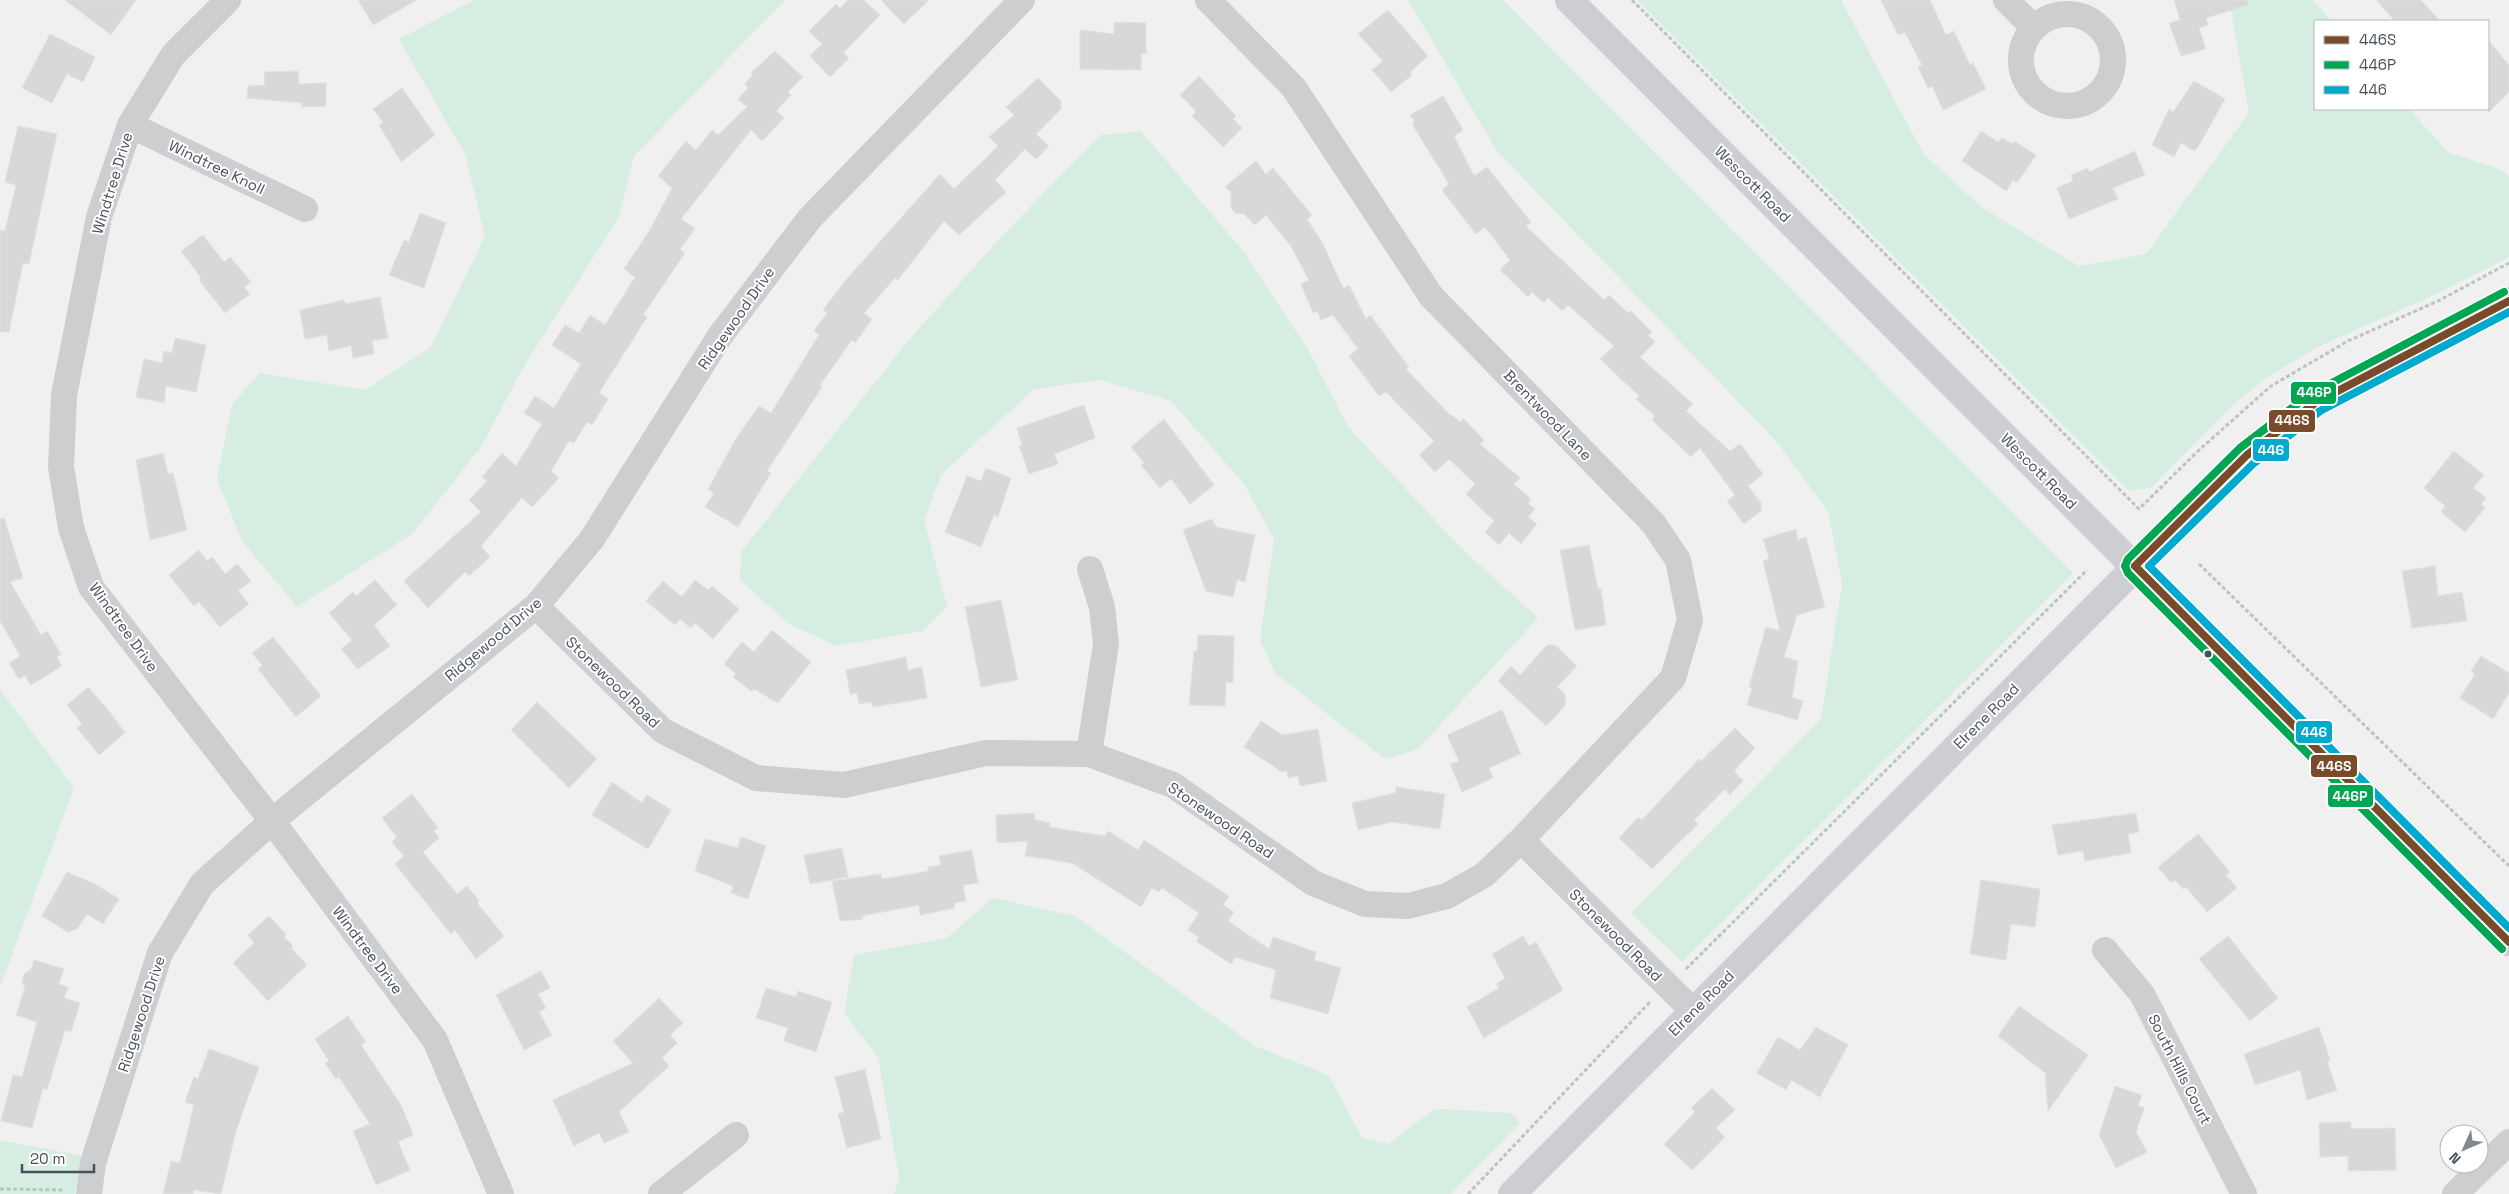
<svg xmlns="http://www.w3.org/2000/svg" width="2509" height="1194" font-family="'Space Grotesk',sans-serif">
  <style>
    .green { fill: #d6ede2 }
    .building { fill: #d7d8da; stroke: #e1e1e2 }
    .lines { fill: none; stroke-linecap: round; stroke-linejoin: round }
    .path { stroke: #bac4c2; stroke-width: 3; stroke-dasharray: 4 2.5; stroke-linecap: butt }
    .street { stroke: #ccced0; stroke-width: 26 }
    .secondary { stroke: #ccced1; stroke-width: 28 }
    .bus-1-casing { stroke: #fff; stroke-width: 11 }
    .bus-2-casing { stroke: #fff; stroke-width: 11 }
    .bus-3-casing { stroke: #fff; stroke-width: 11 }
    .bus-1 { stroke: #7a4b2a; stroke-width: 8 }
    .bus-2 { stroke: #00a651; stroke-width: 8 }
    .bus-3 { stroke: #00a9ce; stroke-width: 8 }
    .bus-dot { fill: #49505a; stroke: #fff; stroke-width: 2 }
    .labels { text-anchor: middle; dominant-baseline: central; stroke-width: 4; stroke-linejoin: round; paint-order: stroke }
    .street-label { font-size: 15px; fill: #49505a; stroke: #fff }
    .line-badge { stroke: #fff; stroke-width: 2 }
    .badge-label { font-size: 14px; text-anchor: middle; font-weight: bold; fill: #fff }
  </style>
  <rect width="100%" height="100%" fill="#f0f0f0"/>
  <!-- green -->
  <path class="green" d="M 474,0 L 785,0 L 634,156 L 619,217 L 524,366 L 481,447 L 412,534 L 297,607 L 242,541 L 217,479 L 232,404 L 260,373 L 365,390 L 431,347 L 485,236 L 465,154 L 399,39 Z
    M 1408,0 L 1503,0 L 2073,573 L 1682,962 L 1631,913 L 1821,719 L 1842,584 L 1828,512 L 1777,442 L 1497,151 Z
    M 1637,0 L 1841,0 L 1923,153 L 1981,207 L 2079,266 L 2146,254 L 2249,113 L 2229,0 L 2313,0 L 2331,21 L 2315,21 L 2315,109 L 2409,109 L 2448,152 L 2502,170 L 2509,177 L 2509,257 L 2436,294 L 2314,349 L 2266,378 L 2232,406 L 2152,487 L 2129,491 Z
    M 1141,131 L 1243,251 L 1309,351 L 1348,427 L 1461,548 L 1538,618 L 1418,749 L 1385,759 L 1275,673 L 1260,640 L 1274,539 L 1244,484 L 1171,401 L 1099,380 L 1034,389 L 941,475 L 924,520 L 947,606 L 923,631 L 836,646 L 789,624 L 740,580 L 741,552 L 907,342 L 1002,236 L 1100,135 Z
    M 0,690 L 74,788 L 0,987 Z
    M 993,898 L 1075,916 L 1255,1046 L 1328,1075 L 1362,1137 L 1388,1144 L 1435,1109 L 1511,1113 L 1520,1123 L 1451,1194 L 894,1194 L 899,1177 L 878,1058 L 844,1013 L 854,955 L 947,938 Z
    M 0,1140 L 82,1156 L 75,1194 L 0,1194 Z"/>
  <!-- building -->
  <path class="building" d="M 65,0 L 136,0 L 111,35 Z
    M 358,0 L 417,0 L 373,25 Z
    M 848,0 L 864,0 L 880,15 L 843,53 L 849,58 L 830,77 L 810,56 L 822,44 L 809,31 L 836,4 L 840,8 Z
    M 881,0 L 929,0 L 904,24 Z
    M 1881,0 L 1930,0 L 1946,35 L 1954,31 L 1970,65 L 1973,63 L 1986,89 L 1943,110 L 1932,86 L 1928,88 L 1918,67 L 1922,65 L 1905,32 L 1898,35 Z
    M 2174,0 L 2248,0 L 2248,5 L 2206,18 L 2208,25 L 2199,28 L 2206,49 L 2181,56 L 2169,23 L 2180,20 Z
    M 2376,0 L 2421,0 L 2440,21 L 2395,21 Z
    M 1388,10 L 1428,56 L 1410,72 L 1412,75 L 1391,92 L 1372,70 L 1383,61 L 1358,34 Z
    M 1114,22 L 1146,23 L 1146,54 L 1141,54 L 1141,70 L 1080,69 L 1080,30 L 1114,34 Z
    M 50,34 L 95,57 L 83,82 L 67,74 L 52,103 L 22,88 Z
    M 2488,40 L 2509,65 L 2509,92 L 2488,113 Z
    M 775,51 L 803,77 L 788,92 L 791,95 L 776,111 L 784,118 L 762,141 L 751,130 L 681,219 L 695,228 L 680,249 L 685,253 L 643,315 L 647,317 L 599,393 L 608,399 L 592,425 L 587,422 L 574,443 L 569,441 L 551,471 L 559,478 L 532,507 L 522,498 L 481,546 L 490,557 L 469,576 L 465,572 L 428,608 L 404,581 L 481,512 L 469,500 L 487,481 L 482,477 L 502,453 L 516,466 L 542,424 L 524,413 L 535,396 L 554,408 L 581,364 L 552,345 L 565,325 L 579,333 L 590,315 L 605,325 L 635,277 L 624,269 L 650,230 L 672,188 L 658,176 L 686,141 L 696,150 L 712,130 L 718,135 L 747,107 L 738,99 L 748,88 L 745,84 L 753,75 L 751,73 Z
    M 298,71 L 299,84 L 326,83 L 326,106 L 302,107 L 302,103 L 247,98 L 248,86 L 265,85 L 264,72 Z
    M 1199,76 L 1236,116 L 1233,119 L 1242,128 L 1223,147 L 1192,116 L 1196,111 L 1180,95 Z
    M 1038,78 L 1061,101 L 1061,109 L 1036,134 L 1049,146 L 1036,159 L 1025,149 L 995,180 L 1006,192 L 959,235 L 944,221 L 898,280 L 895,278 L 864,313 L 872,319 L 855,343 L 852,340 L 820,385 L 822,387 L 767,471 L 771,473 L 738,527 L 705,507 L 714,493 L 708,489 L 737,437 L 759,406 L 771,413 L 819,335 L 814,331 L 827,313 L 823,310 L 845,281 L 940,174 L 954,189 L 998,146 L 989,137 L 1014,115 L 1006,107 Z
    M 2194,81 L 2225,99 L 2198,147 L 2194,151 L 2181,143 L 2174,157 L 2152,145 L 2169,109 L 2173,112 Z
    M 402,88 L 435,135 L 401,162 L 379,125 L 383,122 L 373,109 Z
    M 1443,96 L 1463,130 L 1454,136 L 1474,176 L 1487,167 L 1531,222 L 1526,226 L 1604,300 L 1609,295 L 1628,313 L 1631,311 L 1652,332 L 1648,335 L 1655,342 L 1640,357 L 1693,404 L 1686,411 L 1730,451 L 1740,444 L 1763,474 L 1748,486 L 1761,503 L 1761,511 L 1744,524 L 1727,501 L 1735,495 L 1700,448 L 1691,457 L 1652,420 L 1655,416 L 1636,399 L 1639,396 L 1600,359 L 1614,346 L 1568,305 L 1562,311 L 1548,298 L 1544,303 L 1532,292 L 1528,297 L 1500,270 L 1510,260 L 1485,227 L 1476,234 L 1442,190 L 1449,184 L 1412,124 L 1415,122 L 1410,115 Z
    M 18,126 L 57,134 L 29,264 L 23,263 L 9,332 L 0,332 L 0,230 L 5,231 L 16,185 L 5,182 Z
    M 1981,131 L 1998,142 L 2002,138 L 2012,144 L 2014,141 L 2036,155 L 2017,183 L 2013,180 L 2006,191 L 1962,161 Z
    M 2135,151 L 2145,175 L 2113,188 L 2118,199 L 2069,219 L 2057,188 L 2073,181 L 2071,175 L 2088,168 L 2089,172 Z
    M 1256,161 L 1266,174 L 1273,168 L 1312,215 L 1307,219 L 1322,242 L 1343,288 L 1349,285 L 1366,319 L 1370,315 L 1409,367 L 1406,369 L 1451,416 L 1452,415 L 1460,422 L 1463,418 L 1484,440 L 1480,444 L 1520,478 L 1514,484 L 1531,499 L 1528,503 L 1535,509 L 1528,517 L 1537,524 L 1521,544 L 1509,533 L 1499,545 L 1485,532 L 1494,521 L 1466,494 L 1475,484 L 1449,459 L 1435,472 L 1419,455 L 1434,441 L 1386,392 L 1379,396 L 1349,356 L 1358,349 L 1333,315 L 1321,320 L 1317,311 L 1313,313 L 1301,284 L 1309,280 L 1291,246 L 1266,215 L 1255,225 L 1244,214 L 1236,214 L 1231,208 L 1231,193 L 1225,187 Z
    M 420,213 L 446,223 L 424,288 L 389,275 L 404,240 L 409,242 Z
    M 203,235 L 224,262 L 230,257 L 251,282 L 244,287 L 250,294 L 225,313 L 199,280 L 201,278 L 181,251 Z
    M 380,297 L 388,338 L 372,341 L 374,354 L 353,358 L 351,346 L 329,351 L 327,335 L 305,339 L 300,310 L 344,300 L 345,304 Z
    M 175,338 L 206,345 L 196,392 L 166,386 L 164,403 L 136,397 L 144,359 L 162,363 L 164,351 L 172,353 Z
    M 1084,405 L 1095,438 L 1054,454 L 1058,464 L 1029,474 L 1019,446 L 1022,445 L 1017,428 Z
    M 1164,419 L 1214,485 L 1190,504 L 1171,479 L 1160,488 L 1141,465 L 1144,463 L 1131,447 Z
    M 2454,451 L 2484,475 L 2473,488 L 2486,498 L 2481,504 L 2485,508 L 2465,532 L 2441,512 L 2445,506 L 2424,488 Z
    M 163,453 L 168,474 L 173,473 L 187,530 L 150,540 L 136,460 Z
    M 986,468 L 1011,478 L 998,517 L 994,515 L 981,547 L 945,532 L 967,476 L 981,481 Z
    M 4,518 L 23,578 L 10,582 L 41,635 L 47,631 L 61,654 L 57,657 L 62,666 L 31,685 L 25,675 L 19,679 L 9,663 L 20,656 L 0,621 L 0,519 Z
    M 1212,519 L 1216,527 L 1255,535 L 1245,582 L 1237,580 L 1233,597 L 1206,591 L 1183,530 Z
    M 1796,529 L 1798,540 L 1806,537 L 1825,607 L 1797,615 L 1784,657 L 1798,661 L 1792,698 L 1803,701 L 1797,720 L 1747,705 L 1752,688 L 1749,687 L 1766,627 L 1780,631 L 1763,561 L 1769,559 L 1763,539 Z
    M 1589,545 L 1598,589 L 1601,589 L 1606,625 L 1575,630 L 1560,550 Z
    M 199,550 L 207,561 L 212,557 L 225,574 L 237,564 L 251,581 L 238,591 L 249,604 L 220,627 L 199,602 L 194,606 L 169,575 Z
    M 2435,566 L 2438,596 L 2462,592 L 2467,621 L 2412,628 L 2402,571 Z
    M 375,580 L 397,605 L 374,625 L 390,646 L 358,669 L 341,649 L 352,640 L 329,613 L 353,592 L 356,596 Z
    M 695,580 L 708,590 L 712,586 L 739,609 L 713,639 L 695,623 L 691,628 L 680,619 L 675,625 L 646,601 L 663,581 L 682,597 Z
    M 1001,600 L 1018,680 L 981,687 L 965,607 Z
    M 772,630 L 811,662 L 778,703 L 754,689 L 752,692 L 733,677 L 736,674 L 724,664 L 742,642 L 754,652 Z
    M 1198,635 L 1234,636 L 1233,683 L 1226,682 L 1225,706 L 1189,705 L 1194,651 L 1197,651 Z
    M 273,637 L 321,696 L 296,717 L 258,669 L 262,665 L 252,653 Z
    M 1547,645 L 1555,645 L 1577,666 L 1557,687 L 1565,694 L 1565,706 L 1546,726 L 1498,681 L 1511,666 L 1520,675 Z
    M 2481,656 L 2509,673 L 2509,693 L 2493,719 L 2460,698 L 2475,674 L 2471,671 Z
    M 906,657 L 908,670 L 922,667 L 927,698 L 873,707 L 871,702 L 859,704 L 857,693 L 850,694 L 846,670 Z
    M 88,687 L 110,712 L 125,733 L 99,755 L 77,728 L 82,724 L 67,705 Z
    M 537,702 L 597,759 L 569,788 L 511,730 Z
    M 1502,710 L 1521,754 L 1489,768 L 1493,778 L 1462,792 L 1450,764 L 1459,761 L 1447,735 Z
    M 1261,721 L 1282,735 L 1318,729 L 1327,781 L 1300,786 L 1298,776 L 1288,778 L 1287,771 L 1282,772 L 1244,747 Z
    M 1735,728 L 1755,748 L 1734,771 L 1743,781 L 1730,795 L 1725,789 L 1694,820 L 1698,824 L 1652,869 L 1619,838 L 1638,817 L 1642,820 L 1699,759 L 1701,761 Z
    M 612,782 L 642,803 L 647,795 L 671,810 L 648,849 L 592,815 Z
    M 1396,787 L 1445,794 L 1440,829 L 1392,822 L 1358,830 L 1352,803 L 1395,793 Z
    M 412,794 L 438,828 L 434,831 L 439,838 L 423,852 L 457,894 L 467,886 L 479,901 L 477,903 L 504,936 L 476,959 L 455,930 L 451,934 L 395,864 L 404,856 L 392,842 L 397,837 L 382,818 Z
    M 1034,813 L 1035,820 L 1050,823 L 1049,827 L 1105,836 L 1108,831 L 1138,850 L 1144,840 L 1229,896 L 1223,905 L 1234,912 L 1228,921 L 1269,949 L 1273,937 L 1316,952 L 1314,960 L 1341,968 L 1328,1014 L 1270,998 L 1276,970 L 1235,957 L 1231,964 L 1196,941 L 1199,937 L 1188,930 L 1199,913 L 1162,888 L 1159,892 L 1152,888 L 1141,907 L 1072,863 L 1025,856 L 1028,841 L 997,843 L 996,815 Z
    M 2136,813 L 2139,832 L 2128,834 L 2131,853 L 2085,861 L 2083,851 L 2058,855 L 2052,825 Z
    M 2198,834 L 2230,872 L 2226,875 L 2237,888 L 2207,912 L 2186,887 L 2183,889 L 2175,880 L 2171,883 L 2158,867 Z
    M 741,837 L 766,846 L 748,899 L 731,893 L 733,886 L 695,871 L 705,839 L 738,848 Z
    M 842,848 L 848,877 L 810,884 L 804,855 Z
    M 972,850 L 978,883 L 963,885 L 966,901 L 954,903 L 955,908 L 920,915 L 919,905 L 862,916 L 863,919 L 840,921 L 832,881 L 881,874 L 882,879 L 929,871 L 928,867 L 941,865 L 939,856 Z
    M 67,872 L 95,884 L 119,899 L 103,924 L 87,914 L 77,929 L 68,932 L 42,916 Z
    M 1981,880 L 2040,889 L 2035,927 L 2011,924 L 2006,960 L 1970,954 Z
    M 269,916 L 286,934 L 284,937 L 293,946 L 291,948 L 307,965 L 268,1001 L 233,963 L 254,943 L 248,935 Z
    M 1523,936 L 1529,946 L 1536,942 L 1563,990 L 1484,1038 L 1467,1007 L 1499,988 L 1496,984 L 1505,978 L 1492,954 Z
    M 2228,936 L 2278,998 L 2250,1021 L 2199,959 Z
    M 34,960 L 64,969 L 59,984 L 68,987 L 64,998 L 80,1003 L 71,1032 L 65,1030 L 47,1090 L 43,1088 L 32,1128 L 1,1121 L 13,1075 L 22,1077 L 37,1022 L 16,1015 L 25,987 L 22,982 L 24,974 L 31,969 Z
    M 541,971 L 550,988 L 538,994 L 546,1008 L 539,1012 L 552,1035 L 524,1050 L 496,995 Z
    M 766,988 L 796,997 L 798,991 L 832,1002 L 816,1052 L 784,1041 L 788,1028 L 756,1018 Z
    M 659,998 L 683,1023 L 670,1035 L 677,1043 L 662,1058 L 669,1066 L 619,1112 L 629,1132 L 604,1143 L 599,1133 L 574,1146 L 553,1100 L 633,1063 L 613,1041 Z
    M 2019,1006 L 2088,1055 L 2048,1111 L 2045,1073 L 1998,1036 Z
    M 348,1016 L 366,1042 L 361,1045 L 401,1105 L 413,1135 L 398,1142 L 410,1170 L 376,1185 L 353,1131 L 370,1124 L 339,1077 L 336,1079 L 325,1063 L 329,1061 L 315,1039 Z
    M 1816,1027 L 1848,1045 L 1820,1097 L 1791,1080 L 1786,1090 L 1757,1073 L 1778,1037 L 1800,1050 Z
    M 2319,1027 L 2330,1060 L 2327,1061 L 2337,1090 L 2307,1100 L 2300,1070 L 2255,1085 L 2244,1054 Z
    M 209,1049 L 259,1067 L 236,1131 L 221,1194 L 194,1190 L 193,1194 L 163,1194 L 171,1161 L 180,1163 L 194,1105 L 185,1102 L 194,1077 L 198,1079 Z
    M 865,1069 L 881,1139 L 847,1148 L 838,1114 L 844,1112 L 835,1077 Z
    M 2115,1086 L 2142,1095 L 2138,1106 L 2144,1108 L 2136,1132 L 2147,1152 L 2116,1168 L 2099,1135 Z
    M 1712,1088 L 1735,1110 L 1716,1128 L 1725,1137 L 1692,1170 L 1664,1144 L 1695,1112 L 1691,1108 Z
    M 2351,1122 L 2351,1129 L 2395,1128 L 2396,1170 L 2348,1171 L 2348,1156 L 2320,1157 L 2319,1123 Z"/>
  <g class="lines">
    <!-- path -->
    <path class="path" d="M 1632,0 L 2139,509 L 2198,451 L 2271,386 L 2348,341 L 2438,301 L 2509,263
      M 2199,564 L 2509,866
      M 1686,969 L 2087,570
      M 0,1189 L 65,1190
      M 1468,1194 L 1650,1002"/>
    <!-- street -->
    <path class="street" d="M 228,0 L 173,55 L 130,125 L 99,217 L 64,395 L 61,467 L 71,528 L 91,587 L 272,821 L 435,1040 L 501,1194
      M 2006,0 L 2034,28
      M2021 60a46 46 0 1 1 92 0a46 46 0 1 1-92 0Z
      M 130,125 L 305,209
      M 536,606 L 663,731 L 756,778 L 844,785 L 986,753 L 1089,754 L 1173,785 L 1313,883 L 1365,904 L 1408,906 L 1447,896 L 1484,875 L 1521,840 L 1673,678 L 1690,620 L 1678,560 L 1653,523 L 1431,296 L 1294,88 L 1208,0
      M 1089,754 L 1106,644 L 1102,607 L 1090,569
      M 1521,840 L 1693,1011
      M 2105,950 L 2142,994 L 2244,1194
      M 89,1194 L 93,1163 L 160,953 L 202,884 L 272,821 L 536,606 L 592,539 L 720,336 L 810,218 L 1022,0
      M 661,1194 L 736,1135
      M 2455,1194 L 2509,1142"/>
    <!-- secondary -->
    <path class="secondary" d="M 1569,0 L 2509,942
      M 1512,1194 L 2247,455 L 2315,403 L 2509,301"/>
    <!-- bus-1 casing -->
    <g class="bus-1-casing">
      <path id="bus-1" d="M 2509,301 L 2315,403 L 2247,455 L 2135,566 L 2509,942"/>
    </g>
    <!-- bus-2 casing -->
    <g class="bus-2-casing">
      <path id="bus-2" d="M 2502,949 L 2128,573 L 2125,566 L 2128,559 L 2240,448 L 2309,395 L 2504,292"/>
    </g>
    <!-- bus-3 casing -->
    <g class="bus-3-casing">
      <path id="bus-3" d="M 2509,312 L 2320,411 L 2254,463 L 2149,566 L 2509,928"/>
    </g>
    <!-- bus-1 -->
    <use href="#bus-1" class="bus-1"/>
    <!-- bus-2 -->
    <use href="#bus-2" class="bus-2"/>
    <!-- bus-3 -->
    <use href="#bus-3" class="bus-3"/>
  </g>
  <!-- markers -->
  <circle class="bus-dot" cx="2208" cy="654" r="4.5"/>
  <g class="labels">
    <!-- street labels -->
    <g class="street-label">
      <text transform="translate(217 167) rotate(26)">Windtree Knoll</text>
      <text transform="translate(112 183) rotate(-73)">Windtree Drive</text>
      <text transform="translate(1753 184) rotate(45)">Wescott Road</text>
      <text transform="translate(736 318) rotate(-55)">Ridgewood Drive</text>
      <text transform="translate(1548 415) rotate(46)">Brentwood Lane</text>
      <text transform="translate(2039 471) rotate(45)">Wescott Road</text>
      <text transform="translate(124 627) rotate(54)">Windtree Drive</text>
      <text transform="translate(493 639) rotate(-40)">Ridgewood Drive</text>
      <text transform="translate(613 682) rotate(44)">Stonewood Road</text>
      <text transform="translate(1986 716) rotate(-45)">Elrene Road</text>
      <text transform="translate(1221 820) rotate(34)">Stonewood Road</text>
      <text transform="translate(1616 935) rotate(45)">Stonewood Road</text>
      <text transform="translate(368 950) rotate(53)">Windtree Drive</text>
      <text transform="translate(1701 1003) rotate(-45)">Elrene Road</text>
      <text transform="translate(141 1014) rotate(-72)">Ridgewood Drive</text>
      <text transform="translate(2180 1069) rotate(63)">South Hills Court</text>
    </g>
  </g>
  <g class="line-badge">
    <rect x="2290" y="381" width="47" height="24" rx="5" fill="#00a651"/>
    <rect x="2268" y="409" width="48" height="24" rx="5" fill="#7a4b2a"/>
    <rect x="2252" y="438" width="38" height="24" rx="5" fill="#00a9ce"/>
    <rect x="2295" y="720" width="38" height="24" rx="5" fill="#00a9ce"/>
    <rect x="2310" y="754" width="48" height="24" rx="5" fill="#7a4b2a"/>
    <rect x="2327" y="784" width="47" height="24" rx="5" fill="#00a651"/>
  </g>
  <g class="badge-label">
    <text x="2314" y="397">446P</text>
    <text x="2292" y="425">446S</text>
    <text x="2271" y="455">446</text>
    <text x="2314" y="737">446</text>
    <text x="2334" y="771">446S</text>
    <text x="2350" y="801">446P</text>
  </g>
  <!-- legend -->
  <rect x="2314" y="20" width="175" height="90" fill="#ffffff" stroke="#b6b9bd"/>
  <rect x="2324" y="36" width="25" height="8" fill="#7a4b2a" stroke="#b6b9bd"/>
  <text x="2359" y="45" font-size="15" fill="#49505a">446S</text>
  <rect x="2324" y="61" width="25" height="8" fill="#00a651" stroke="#b6b9bd"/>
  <text x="2359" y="70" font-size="15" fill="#49505a">446P</text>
  <rect x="2324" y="86" width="25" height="8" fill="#00a9ce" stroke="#b6b9bd"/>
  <text x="2359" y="95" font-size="15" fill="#49505a">446</text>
  <!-- north arrow -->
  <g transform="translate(2464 1149) rotate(225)"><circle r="24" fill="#ffffff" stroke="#b6b9bd"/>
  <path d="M0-4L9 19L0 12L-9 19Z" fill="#83888e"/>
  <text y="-8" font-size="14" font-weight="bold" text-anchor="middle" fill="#49505a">N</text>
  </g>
  <!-- scale -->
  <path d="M22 1164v8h72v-8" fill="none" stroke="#49505a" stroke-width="2.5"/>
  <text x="30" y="1164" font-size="15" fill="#49505a" stroke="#ffffff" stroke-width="4" paint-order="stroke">20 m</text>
</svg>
